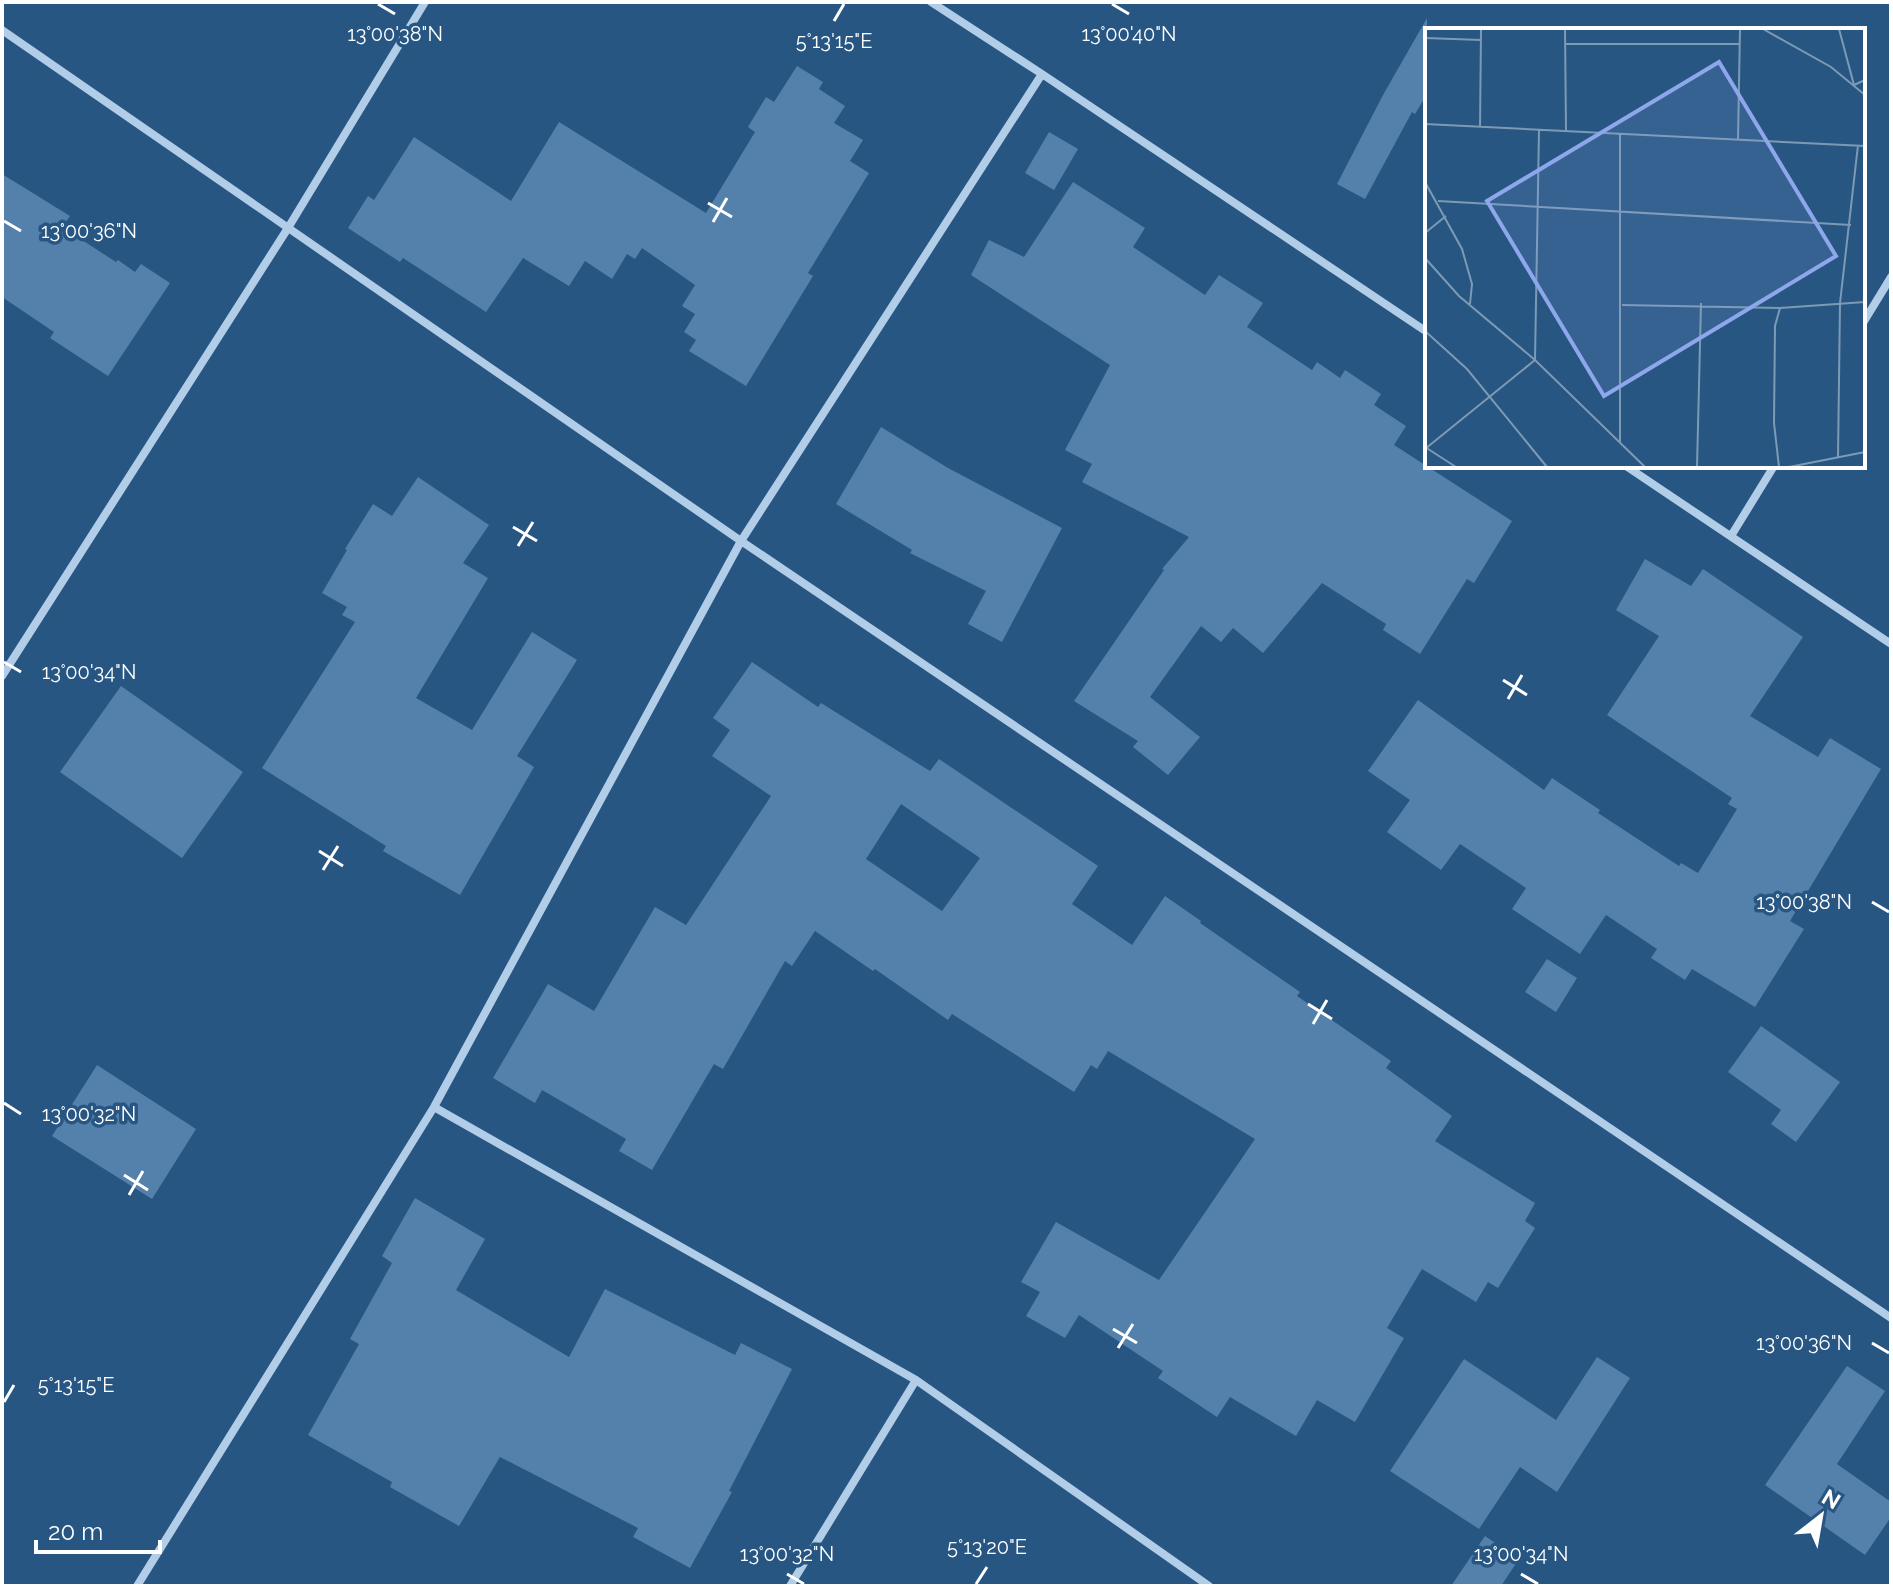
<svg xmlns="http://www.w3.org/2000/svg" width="1893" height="1588" font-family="Raleway,sans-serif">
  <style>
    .building { fill: #5481ac; fill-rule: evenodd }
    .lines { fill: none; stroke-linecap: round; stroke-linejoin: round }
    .street { stroke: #b1cde7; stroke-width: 8 }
    .ticks { fill: none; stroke: #fff; stroke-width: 3 }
    .inset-road { fill: none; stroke: #7d9ab5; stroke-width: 2 }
    .view { fill: #8ea6ec; fill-opacity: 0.15; stroke: #8ea6ec; stroke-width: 4 }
    .inset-edge { fill: none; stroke: #fff; stroke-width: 4 }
    .ticks-label { font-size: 20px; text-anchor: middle; fill: #fff; stroke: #275683; stroke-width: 7; stroke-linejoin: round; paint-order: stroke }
  </style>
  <rect width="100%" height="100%" fill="#275683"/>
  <!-- building -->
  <path class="building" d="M 1427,18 L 1427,94 L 1415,114 L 1412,112 L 1365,199 L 1337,184 L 1383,95 Z
    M 797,66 L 823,82 L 819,89 L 845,106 L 834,123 L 863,140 L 850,161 L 869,173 L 808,273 L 813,276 L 746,386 L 689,351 L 696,340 L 684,332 L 695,314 L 682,306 L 695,285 L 642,248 L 635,259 L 627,254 L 612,279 L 585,261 L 569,286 L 523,258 L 486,312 L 403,258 L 400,262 L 348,228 L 368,196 L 374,200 L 414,137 L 511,201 L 559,122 L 706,213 L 755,132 L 748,127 L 766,97 L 774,102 Z
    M 1049,132 L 1078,149 L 1054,190 L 1025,173 Z
    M 2,174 L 70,216 L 62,227 L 116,262 L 118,260 L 135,272 L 141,264 L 170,283 L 108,376 L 50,338 L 54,332 L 2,297 Z
    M 1073,182 L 1145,228 L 1133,247 L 1205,295 L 1219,275 L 1263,303 L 1247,327 L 1312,370 L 1317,362 L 1340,378 L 1345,370 L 1381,394 L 1374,405 L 1406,426 L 1394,445 L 1512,521 L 1474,583 L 1467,579 L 1420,654 L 1383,630 L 1386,624 L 1322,583 L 1263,653 L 1233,628 L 1221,642 L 1201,626 L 1150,697 L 1200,737 L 1168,775 L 1133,747 L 1138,741 L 1074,701 L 1164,570 L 1162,569 L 1189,537 L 1082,482 L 1092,464 L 1065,450 L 1110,365 L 971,275 L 989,240 L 1024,257 Z
    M 881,427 L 948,468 L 1062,528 L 1002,642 L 968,624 L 986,591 L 910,553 L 912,550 L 836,504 Z
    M 418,477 L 489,525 L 463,563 L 488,578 L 416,698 L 472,730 L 532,632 L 577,660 L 517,756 L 534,767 L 460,895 L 383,851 L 386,846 L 262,768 L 355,622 L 342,615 L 347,607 L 322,593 L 347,550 L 345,549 L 373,504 L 392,516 Z
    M 1645,559 L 1691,586 L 1703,569 L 1803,637 L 1750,716 L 1818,757 L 1830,738 L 1881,769 L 1790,921 L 1804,929 L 1755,1007 L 1692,969 L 1685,980 L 1651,958 L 1657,949 L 1606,915 L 1580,954 L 1512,909 L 1526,888 L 1460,844 L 1441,870 L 1387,832 L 1410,800 L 1368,771 L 1418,700 L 1544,790 L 1552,778 L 1600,810 L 1598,813 L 1679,866 L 1681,863 L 1698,873 L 1737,809 L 1728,804 L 1732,798 L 1607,715 L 1659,636 L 1616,610 Z
    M 752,662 L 818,707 L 821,703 L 930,771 L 939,759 L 1098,866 L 1072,904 L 1132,945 L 1165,896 L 1201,921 L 1200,923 L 1300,992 L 1297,996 L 1391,1061 L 1386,1068 L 1452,1116 L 1435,1141 L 1535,1203 L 1525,1221 L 1535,1228 L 1498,1288 L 1488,1282 L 1476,1302 L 1422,1269 L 1387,1328 L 1404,1338 L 1355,1422 L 1317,1400 L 1296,1436 L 1230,1397 L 1217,1417 L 1158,1378 L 1163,1371 L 1079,1315 L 1065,1338 L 1026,1316 L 1040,1292 L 1021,1282 L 1056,1222 L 1159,1280 L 1255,1139 L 1108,1051 L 1097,1069 L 1091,1065 L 1074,1092 L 952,1014 L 948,1020 L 875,969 L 873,971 L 815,931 L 792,966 L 785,961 L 723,1069 L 714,1064 L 652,1170 L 619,1151 L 626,1139 L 573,1108 L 542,1090 L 535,1103 L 493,1078 L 548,984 L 594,1011 L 655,907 L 686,925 L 771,796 L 712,756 L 730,730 L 713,718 ZM 901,804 L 980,858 L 942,911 L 866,859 Z
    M 121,686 L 243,772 L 182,858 L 60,772 Z
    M 1547,959 L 1577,978 L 1556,1012 L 1525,992 Z
    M 1761,1026 L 1840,1082 L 1796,1142 L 1771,1124 L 1781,1110 L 1728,1072 Z
    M 97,1065 L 196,1129 L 152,1199 L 52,1136 Z
    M 415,1198 L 485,1239 L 456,1290 L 569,1357 L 605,1289 L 735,1355 L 741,1343 L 792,1369 L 729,1491 L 732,1492 L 690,1568 L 633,1537 L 638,1528 L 500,1457 L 459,1526 L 390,1487 L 392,1482 L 308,1435 L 359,1344 L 350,1339 L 392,1263 L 382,1256 Z
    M 1597,1357 L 1630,1378 L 1557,1492 L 1520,1467 L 1479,1529 L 1390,1471 L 1464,1359 L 1556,1420 Z
    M 1847,1366 L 1885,1391 L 1837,1464 L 1891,1502 L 1891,1517 L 1865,1555 L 1765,1485 Z
    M 1485,1536 L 1519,1559 L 1501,1586 L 1451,1586 Z"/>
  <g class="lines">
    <!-- street -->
    <path class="street" d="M 931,2 L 1042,74 L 1427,332
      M 2,30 L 741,541 L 1891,1318
      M 1863,323 L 1891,277
      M 1626,466 L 1891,644
      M 1731,536 L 1774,466
      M 2,676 L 288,228 L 425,2
      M 434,1107 L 916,1380 L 1209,1586
      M 137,1586 L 434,1107 L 741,541 L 1042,74
      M 790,1586 L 916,1380"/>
  </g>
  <!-- ticks -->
  <path class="ticks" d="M 378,4 L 395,14M 1112,4 L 1129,14M 834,21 L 844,4M 708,203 L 732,217M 4,221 L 21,231M 713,222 L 727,198M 513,527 L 537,541M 518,546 L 533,522M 4,662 L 21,672M 1503,680 L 1527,695M 1508,699 L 1522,675M 319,851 L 343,866M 323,870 L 338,846M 1872,902 L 1889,912M 1308,1004 L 1332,1019M 1313,1024 L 1327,1000M 4,1103 L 21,1114M 124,1175 L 148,1190M 129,1195 L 143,1171M 1113,1329 L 1137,1343M 1872,1343 L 1889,1353M 1118,1348 L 1133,1324M 4,1402 L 14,1385M 787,1574 L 804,1584M 1521,1574 L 1538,1584M 976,1584 L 987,1567"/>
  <!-- overview -->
  <g transform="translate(1425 28)">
    <rect width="440" height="440" fill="#275683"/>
    <path class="inset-road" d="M 140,1 L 141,103M 338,1 L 406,39 L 440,67M 414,1 L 429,57 L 440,52M 0,10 L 56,12M 140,16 L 315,16M 0,96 L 440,118M 55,99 L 56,1M 313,111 L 315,1M 0,154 L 37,221 L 47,256 L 45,276M 13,173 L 426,197M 0,205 L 21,188M 0,230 L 34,268 L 110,332 L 220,439M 197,277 L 355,280 L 440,274M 0,303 L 42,341 L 122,439M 195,415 L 195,105M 0,419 L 31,439M 0,421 L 110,332 L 114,102M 413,429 L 415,275 L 433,117M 272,439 L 276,275M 354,439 L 349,395 L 350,298 L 355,280M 364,439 L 440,424"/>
    <path class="view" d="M 294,34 L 411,228 L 179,368 L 62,173 Z"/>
    <rect width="440" height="440" class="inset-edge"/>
  </g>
  <g class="ticks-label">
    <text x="395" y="41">13°00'38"N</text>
    <text x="1129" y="41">13°00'40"N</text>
    <text x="834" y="48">5°13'15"E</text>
    <text x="89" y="238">13°00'36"N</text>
    <text x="89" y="679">13°00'34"N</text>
    <text x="1804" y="909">13°00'38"N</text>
    <text x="89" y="1121">13°00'32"N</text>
    <text x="1804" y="1350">13°00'36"N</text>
    <text x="76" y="1392">5°13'15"E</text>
    <text x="987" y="1554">5°13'20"E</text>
    <text x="787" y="1561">13°00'32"N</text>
    <text x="1521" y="1561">13°00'34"N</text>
  </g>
  <!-- border -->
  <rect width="1893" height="1588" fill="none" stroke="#ffffff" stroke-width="8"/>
  <!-- north arrow -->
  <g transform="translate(1821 1516) rotate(31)" stroke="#275683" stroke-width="6" paint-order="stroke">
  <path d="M0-6L14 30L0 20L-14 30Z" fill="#ffffff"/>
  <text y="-12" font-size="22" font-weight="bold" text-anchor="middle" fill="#ffffff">N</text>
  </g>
  <!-- scale -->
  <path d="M36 1540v12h124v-12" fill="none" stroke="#ffffff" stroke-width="4"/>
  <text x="48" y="1540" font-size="24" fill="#ffffff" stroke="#275683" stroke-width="6" paint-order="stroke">20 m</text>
</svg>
